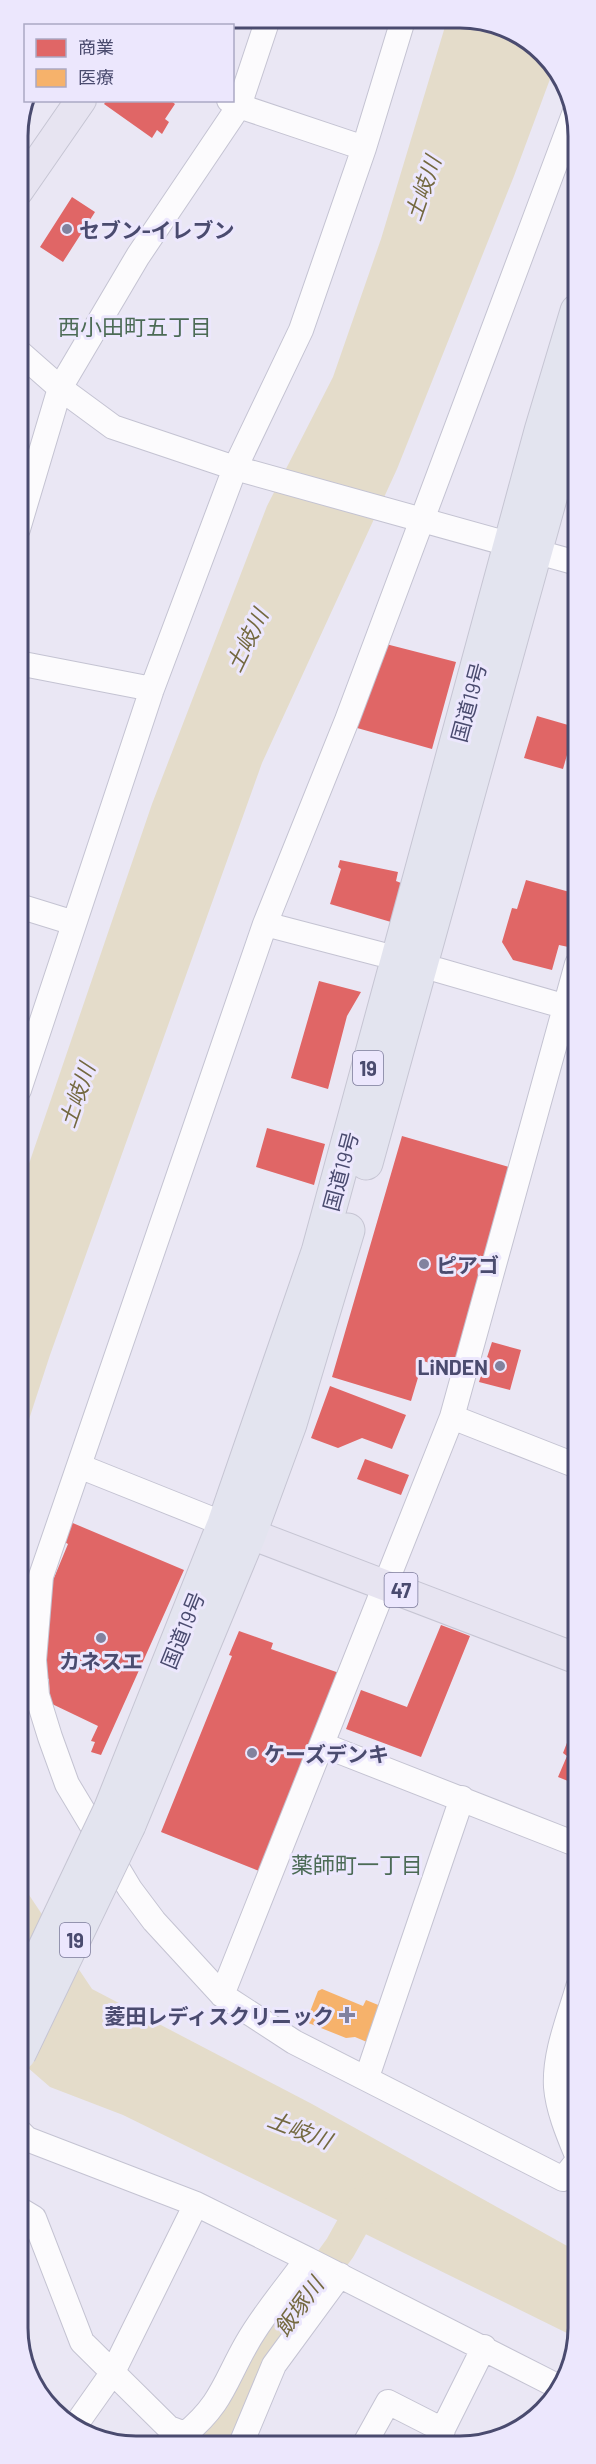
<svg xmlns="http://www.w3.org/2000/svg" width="596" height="2464" font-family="Barlow,'Noto Sans JP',sans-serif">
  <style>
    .water { fill: #e4dcca }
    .shops { fill: #e06666 }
    .health { fill: #f6b26b }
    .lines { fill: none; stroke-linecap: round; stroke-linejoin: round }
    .river { stroke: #e4dcca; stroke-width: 32 }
    .minor-casing { stroke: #c4c3d2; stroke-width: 26 }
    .major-casing { stroke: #c6c5d3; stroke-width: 32 }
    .highway-casing { stroke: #c6c5d3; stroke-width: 35 }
    .minor { stroke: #fcfbfd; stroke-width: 24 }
    .major { stroke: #e7e4f1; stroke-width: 30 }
    .highway { stroke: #e3e4ef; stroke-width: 33 }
    .highway-bridge-casing { stroke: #c6c5d3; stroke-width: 35; stroke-linecap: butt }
    .highway-bridge { stroke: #e3e4ef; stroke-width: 33 }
    .poi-dot { fill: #82829e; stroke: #ece7fd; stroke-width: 2 }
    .labels { text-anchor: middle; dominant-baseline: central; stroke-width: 6; stroke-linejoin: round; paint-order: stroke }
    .shield { fill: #ece7fd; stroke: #7b7a9a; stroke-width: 1.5 }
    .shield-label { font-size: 20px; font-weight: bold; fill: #4a4b6f }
    .poi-label { font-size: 21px; font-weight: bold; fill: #4a4b6f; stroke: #ece7fd; text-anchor: start }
    .street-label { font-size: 21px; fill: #4a4b6f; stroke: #ece7fd }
    .water-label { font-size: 22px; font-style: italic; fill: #746940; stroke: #ece7fd }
    .neighbourhood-label { font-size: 22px; fill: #4c6b56; stroke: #ece7fd }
    .rim { fill: none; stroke: #4a4b6f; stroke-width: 3 }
  </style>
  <rect width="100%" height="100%" fill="#eae7f4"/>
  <!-- water -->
  <path class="water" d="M 447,20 L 483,20 L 544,53 L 553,71 L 514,176 L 397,469 L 262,763 L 50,1355 L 19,1450 L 19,1193 L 152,804 L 267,506 L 333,377 L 381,239 Z
    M 19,1880 L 92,1989 L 312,2104 L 578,2252 L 577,2338 L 123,2115 L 50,2087 L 19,2060 Z"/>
  <!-- shops -->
  <path class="shops" d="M 107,100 L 170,100 L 175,104 L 165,119 L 169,122 L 162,134 L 157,130 L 152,138 L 104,104 Z
    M 72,197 L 95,212 L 63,262 L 40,247 Z
    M 577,504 L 577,523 L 573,514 L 574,506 Z
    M 382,643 L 456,662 L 432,749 L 350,726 Z
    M 537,716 L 575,727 L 563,769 L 524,758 Z
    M 340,860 L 398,872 L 396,881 L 401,883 L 391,922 L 330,904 L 341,869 L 338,867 Z
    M 526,880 L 577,894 L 577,935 L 573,948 L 559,945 L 552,970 L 513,960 L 502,942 L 512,908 L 517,909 Z
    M 319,981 L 361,992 L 347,1016 L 328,1089 L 291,1078 Z
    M 267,1128 L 325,1144 L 314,1185 L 256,1167 Z
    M 402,1136 L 509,1167 L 454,1370 L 423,1361 L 411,1401 L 332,1377 Z
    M 492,1342 L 521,1350 L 510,1390 L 479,1382 Z
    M 330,1386 L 406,1415 L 392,1449 L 362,1438 L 338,1448 L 311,1438 Z
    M 365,1459 L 409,1475 L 401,1495 L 357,1479 Z
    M 68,1521 L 184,1570 L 101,1755 L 91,1752 L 95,1742 L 91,1741 L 98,1726 L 50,1703 L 49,1679 L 42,1677 L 40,1637 L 48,1639 L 49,1590 L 68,1544 L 61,1540 Z
    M 441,1625 L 470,1636 L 421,1757 L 346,1729 L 361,1690 L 407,1707 Z
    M 239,1631 L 273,1643 L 271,1649 L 342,1674 L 264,1873 L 161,1832 L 232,1656 L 229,1655 Z
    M 578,1728 L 578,1785 L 558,1777 L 567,1756 L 563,1753 L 570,1735 L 574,1737 Z"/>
  <!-- health -->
  <path class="health" d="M 322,1989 L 363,2006 L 366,2000 L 388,2009 L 374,2045 L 355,2037 L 346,2038 L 306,2022 L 318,1991 Z"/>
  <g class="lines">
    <!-- river -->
    <path class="river" d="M 206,2444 L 238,2417 L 267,2348 L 340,2248 L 373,2189"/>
    <!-- minor casing -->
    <g class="minor-casing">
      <path id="minor" d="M 229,100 L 239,106 L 364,148
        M 574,114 L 347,720 L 265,924 L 41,1576 L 34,1660 L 37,1695 L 50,1737 L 67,1784 L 130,1889 L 154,1921 L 222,1995 L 294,2042 L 563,2179 L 578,2160
        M 18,351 L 60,388 L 113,427 L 235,468 L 577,563
        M 18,529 L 60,388 L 138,256 L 239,106 L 268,19
        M 18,663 L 152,689
        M 19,906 L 74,923
        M 265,924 L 380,954
        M 438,970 L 577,1010
        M 19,1090 L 152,689 L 235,468 L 301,330 L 364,148 L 403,20
        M 452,1417 L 577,1466
        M 79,1466 L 224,1524
        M 323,1745 L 578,1845
        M 578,1987 C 569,2018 554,2054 556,2087 C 558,2111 569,2136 578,2158
        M 222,1995 L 452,1417 L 577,964
        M 367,2077 L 462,1798
        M 19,2131 L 27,2139 L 196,2204 L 307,2259 C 287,2287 264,2313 247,2343 C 225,2381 222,2404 185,2434
        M 19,2209 L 34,2218 L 82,2342 L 169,2428 L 185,2434 L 191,2444
        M 307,2259 L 557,2386
        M 77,2423 L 113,2372 L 196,2204
        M 241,2444 L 274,2365 L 340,2275
        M 364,2445 L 388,2402 L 443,2430
        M 435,2445 L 484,2347"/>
    </g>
    <!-- major casing -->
    <g class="major-casing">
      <path id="major" d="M 131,26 L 135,18
        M 18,191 L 81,100
        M 227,1525 L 578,1659"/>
    </g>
    <!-- highway casing -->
    <g class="highway-casing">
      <path id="highway" d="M 366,1163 L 577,401
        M 110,1810 L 224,1524 L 318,1252 L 541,431 L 577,311
        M 129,1825 L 250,1533 L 290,1424 L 348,1230"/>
    </g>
    <!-- minor -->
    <use href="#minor" class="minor"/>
    <!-- major -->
    <use href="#major" class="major"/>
    <!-- highway -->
    <use href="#highway" class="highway"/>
    <!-- highway-bridge casing -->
    <g class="highway-bridge-casing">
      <path id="highway-bridge" d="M 19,2002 L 110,1810
        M 19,2054 L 129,1825"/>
    </g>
    <!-- highway-bridge -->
    <use href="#highway-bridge" class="highway-bridge"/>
  </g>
  <!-- markers -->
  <g class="poi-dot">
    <circle cx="67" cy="229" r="6"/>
    <circle cx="424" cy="1264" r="6"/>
    <circle cx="500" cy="1366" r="6"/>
    <circle cx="101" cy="1638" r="6"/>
    <circle cx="252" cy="1753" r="6"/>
    <path d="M344 2006h6v6h6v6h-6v6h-6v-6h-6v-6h6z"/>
  </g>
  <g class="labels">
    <!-- shield labels -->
    <g class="shield">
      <rect x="353" y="1051" width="30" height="34" rx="4.5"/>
      <rect x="384.5" y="1573" width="33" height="34" rx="4.5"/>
      <rect x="60" y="1923" width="30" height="34" rx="4.5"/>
    </g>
    <g class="shield-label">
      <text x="368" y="1068">19</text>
      <text x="401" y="1590">47</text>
      <text x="75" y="1940">19</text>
    </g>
    <!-- poi labels -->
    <g class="poi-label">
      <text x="79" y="229">セブン-イレブン</text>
      <text x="436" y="1264">ピアゴ</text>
      <text x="488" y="1366" text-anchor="end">LiNDEN</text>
      <text x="101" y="1660" text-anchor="middle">カネスエ</text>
      <text x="264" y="1753">ケーズデンキ</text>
      <text x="334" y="2015" text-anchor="end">菱田レディスクリニック</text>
    </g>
    <!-- street labels -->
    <g class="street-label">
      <text transform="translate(468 702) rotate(-75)">国道19号</text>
      <text transform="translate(340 1171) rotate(-75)">国道19号</text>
      <text transform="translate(182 1630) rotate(-68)">国道19号</text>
    </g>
    <!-- water labels -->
    <g class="water-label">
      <text transform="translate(422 188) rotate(-71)">土岐川</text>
      <text transform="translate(246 640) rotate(-64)">土岐川</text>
      <text transform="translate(76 1095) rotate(-71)">土岐川</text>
      <text transform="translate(300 2129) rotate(21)">土岐川</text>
      <text transform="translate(298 2306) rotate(-54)">飯塚川</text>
    </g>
    <!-- neighbourhood labels -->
    <g class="neighbourhood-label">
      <text x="135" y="326">西小田町五丁目</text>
      <text x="357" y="1864">薬師町一丁目</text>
    </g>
  </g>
  <!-- crop -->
  <path d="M0 0H596V2464H0ZM136 28H460A108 108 0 0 1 568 136V2328A108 108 0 0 1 460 2436H136A108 108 0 0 1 28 2328V136A108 108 0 0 1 136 28Z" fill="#ece7fd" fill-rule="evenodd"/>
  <path class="rim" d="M136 28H460A108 108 0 0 1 568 136V2328A108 108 0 0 1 460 2436H136A108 108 0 0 1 28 2328V136A108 108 0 0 1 136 28Z"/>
  <!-- legend -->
  <rect x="24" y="24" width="210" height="78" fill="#ece7fd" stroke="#aba9c4" stroke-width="1.5"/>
  <rect x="36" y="39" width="30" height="18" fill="#e06666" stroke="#aba9c4" stroke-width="1.5"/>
  <text x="78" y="54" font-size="18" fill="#4a4b6f">商業</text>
  <rect x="36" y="69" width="30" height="18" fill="#f6b26b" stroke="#aba9c4" stroke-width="1.5"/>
  <text x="78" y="84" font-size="18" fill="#4a4b6f">医療</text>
</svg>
